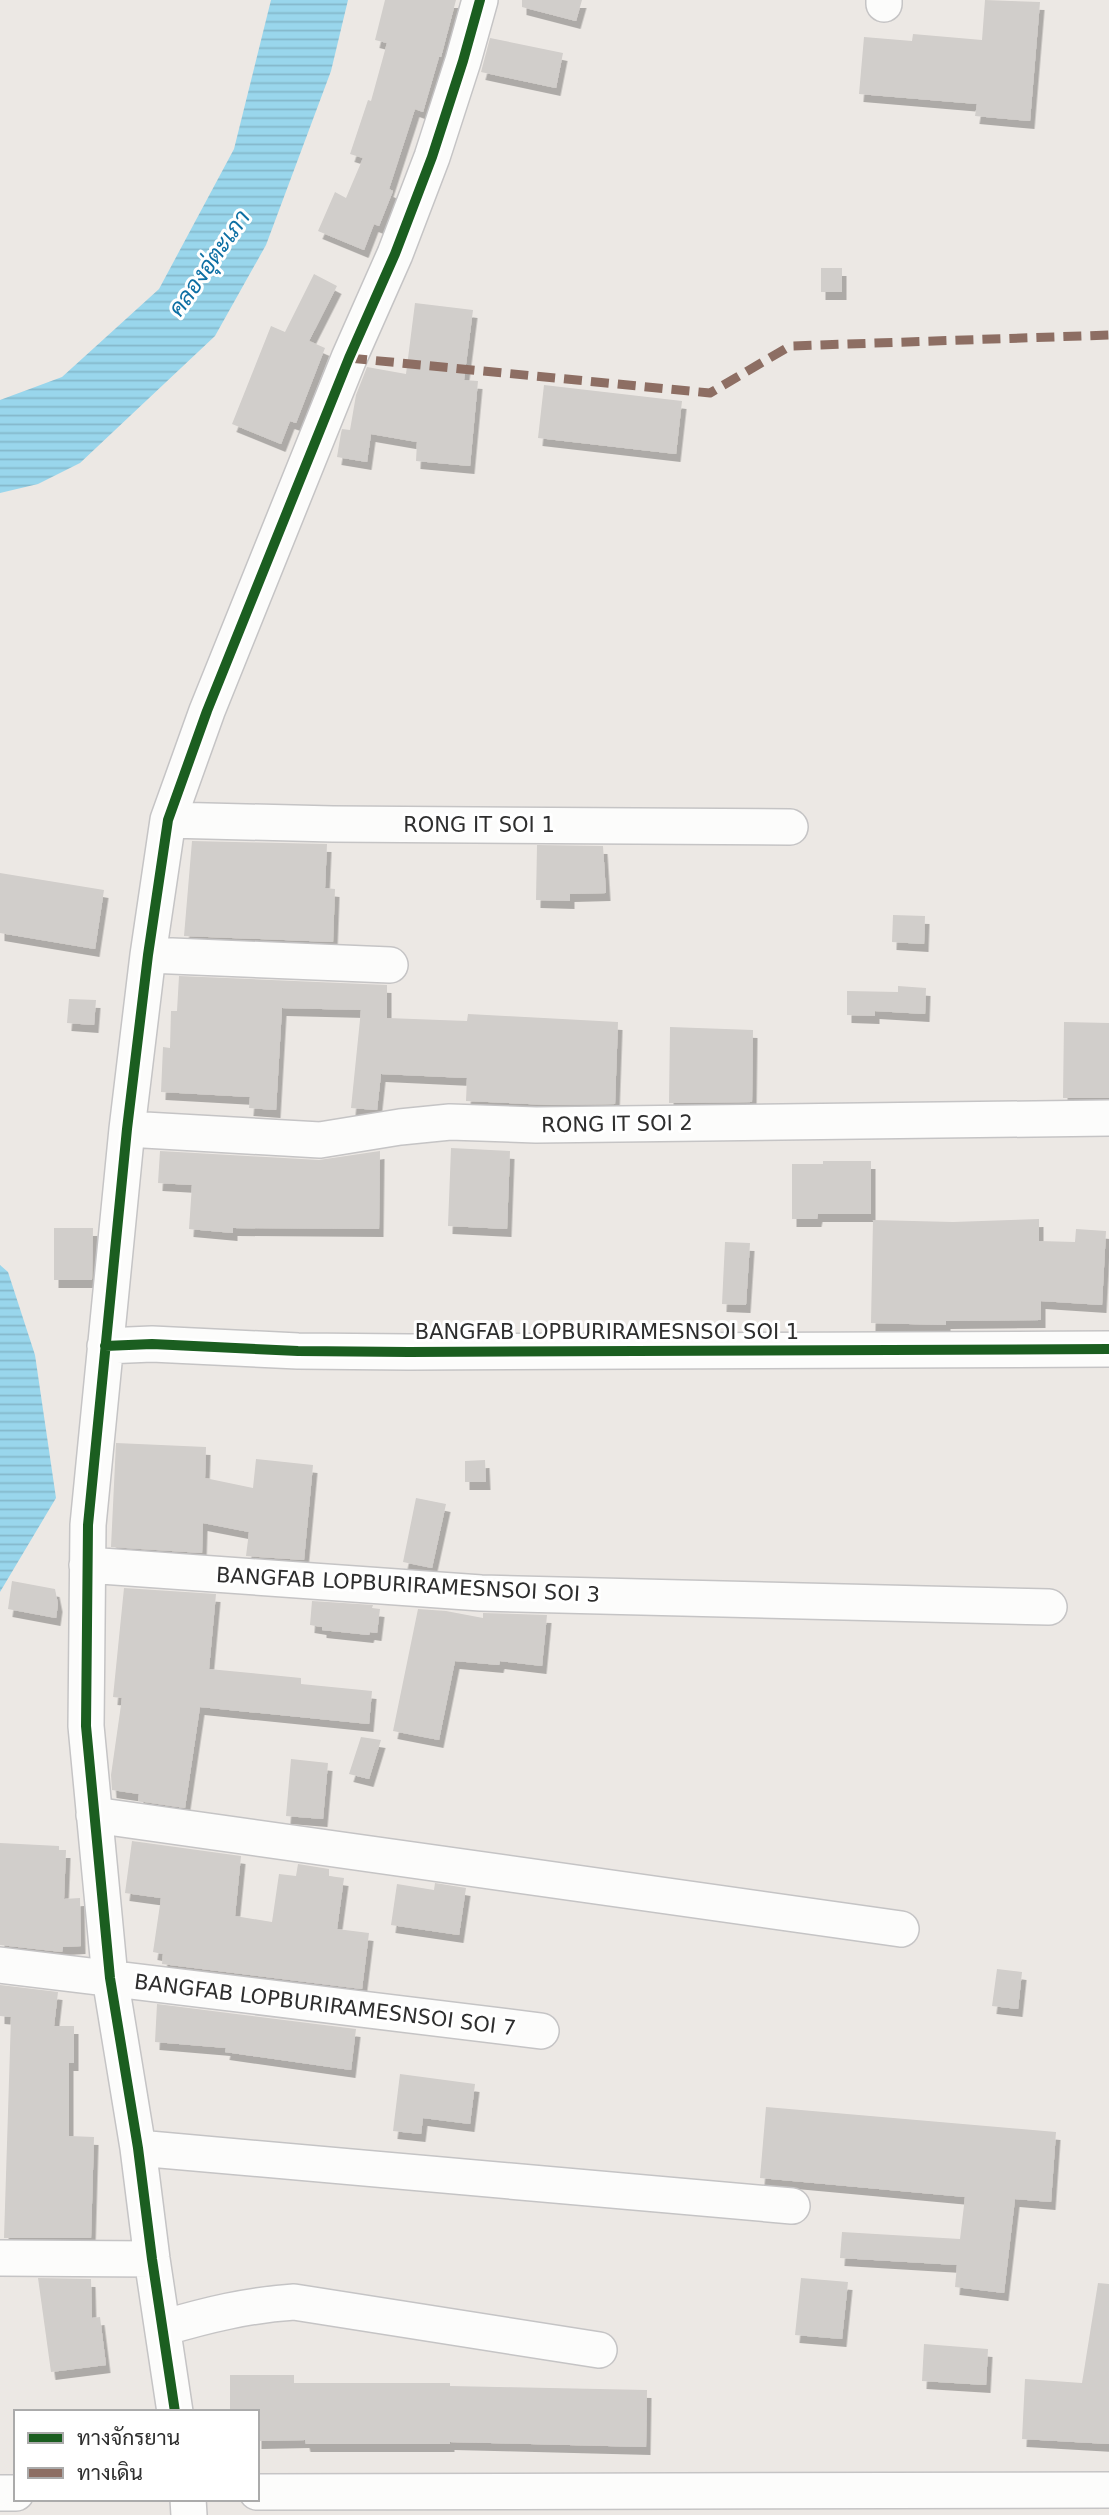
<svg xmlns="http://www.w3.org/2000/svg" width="1109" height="2515" font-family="'DejaVu Sans',Sarabun,sans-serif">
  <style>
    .water { fill: url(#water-rules) }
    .building { fill: #d1cecb; filter: url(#shadow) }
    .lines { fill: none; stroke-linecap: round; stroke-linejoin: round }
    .minor-casing { stroke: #c5c4c5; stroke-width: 38 }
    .minor { stroke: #fcfcfb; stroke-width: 35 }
    .quiet { stroke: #8d6e63; stroke-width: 9; stroke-dasharray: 18 9; stroke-linecap: butt }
    .cycleway-casing { stroke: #fff; stroke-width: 15 }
    .cycleway { stroke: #1b5e20; stroke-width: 10 }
    .labels { text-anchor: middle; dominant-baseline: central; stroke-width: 6; stroke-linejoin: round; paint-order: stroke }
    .street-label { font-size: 21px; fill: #2e2e2e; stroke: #fff }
    .water-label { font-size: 23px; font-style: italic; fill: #0d6fa3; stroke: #fff }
  </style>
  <defs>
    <pattern id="water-rules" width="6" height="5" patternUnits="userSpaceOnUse" patternTransform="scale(1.75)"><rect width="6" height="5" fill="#99d6ec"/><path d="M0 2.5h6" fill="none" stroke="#84b8cb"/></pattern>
    <filter id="shadow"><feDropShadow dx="4.5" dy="8" stdDeviation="0" flood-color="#0004"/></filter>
  </defs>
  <rect width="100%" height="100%" fill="#ece8e4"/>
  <!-- water -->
  <path class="water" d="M 271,0 L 348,0 L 331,71 L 266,245 L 215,336 L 80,463 L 38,484 L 0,493 L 0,400 L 62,377 L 159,289 L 234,149 Z
    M 0,1265 L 8,1272 L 35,1355 L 56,1498 L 0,1592 Z"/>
  <!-- building -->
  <path class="building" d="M 385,0 L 456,0 L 441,57 L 439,57 L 423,112 L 415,109 L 389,189 L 393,191 L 379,226 L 374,224 L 364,250 L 318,231 L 335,192 L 346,198 L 363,158 L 350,154 L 368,100 L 371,101 L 387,43 L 375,40 Z
    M 522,0 L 582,0 L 576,21 L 522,7 Z
    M 985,0 L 1040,2 L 1030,121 L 975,116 L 977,104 L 859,94 L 864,37 L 912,41 L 913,34 L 982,40 Z
    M 490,38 L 563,53 L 556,88 L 481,72 Z
    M 821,268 L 842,268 L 842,292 L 821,292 Z
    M 314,274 L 337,286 L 309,341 L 325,348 L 296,423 L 290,421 L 281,444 L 232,424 L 271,326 L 285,332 Z
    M 415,303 L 473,310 L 464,380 L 478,381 L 470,466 L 416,461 L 417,442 L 371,434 L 367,462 L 337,457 L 341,433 L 342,429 L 350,430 L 356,395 L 367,367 L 406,374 Z
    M 544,385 L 682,401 L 676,454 L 538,438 Z
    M 192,841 L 327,844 L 325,888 L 335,889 L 333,942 L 184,936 Z
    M 537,845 L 603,846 L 606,893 L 570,894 L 570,901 L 536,900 Z
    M 0,873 L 104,890 L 95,949 L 0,933 Z
    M 893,915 L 925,916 L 924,944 L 892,942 Z
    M 179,976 L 387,985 L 387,1018 L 467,1021 L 468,1014 L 618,1022 L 615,1104 L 549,1105 L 466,1101 L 467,1078 L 381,1074 L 377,1110 L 351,1108 L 361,1010 L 282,1008 L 276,1110 L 249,1108 L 250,1097 L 161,1092 L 163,1047 L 170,1048 L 171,1011 L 177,1011 Z
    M 898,986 L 926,988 L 925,1014 L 875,1011 L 875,1016 L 847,1015 L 847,991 L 898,992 Z
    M 69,999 L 96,1000 L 94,1025 L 67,1023 Z
    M 1064,1022 L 1109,1023 L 1109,1098 L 1063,1098 Z
    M 670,1027 L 753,1030 L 752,1102 L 669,1103 Z
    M 451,1148 L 510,1151 L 507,1229 L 448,1226 Z
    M 160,1151 L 319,1160 L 380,1151 L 379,1229 L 233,1228 L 233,1233 L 189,1229 L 192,1185 L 158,1183 Z
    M 823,1161 L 871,1161 L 871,1214 L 818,1214 L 817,1219 L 792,1219 L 792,1164 L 823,1164 Z
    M 1039,1219 L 1039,1241 L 1075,1242 L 1076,1229 L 1106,1231 L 1102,1305 L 1041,1301 L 1041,1320 L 946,1321 L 946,1325 L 871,1323 L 873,1220 L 953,1222 Z
    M 54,1228 L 93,1228 L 92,1280 L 54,1280 Z
    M 725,1242 L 750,1243 L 746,1305 L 722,1304 Z
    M 116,1443 L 206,1447 L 205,1478 L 253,1488 L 256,1459 L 313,1465 L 304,1560 L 246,1556 L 249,1532 L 203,1523 L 202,1553 L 111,1547 Z
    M 485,1460 L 486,1482 L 465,1482 L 465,1461 Z
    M 416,1498 L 446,1504 L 432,1568 L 403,1562 Z
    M 12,1581 L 55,1589 L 58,1604 L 56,1618 L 8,1609 Z
    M 124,1588 L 216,1594 L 209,1669 L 301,1678 L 301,1684 L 372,1691 L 369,1724 L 200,1707 L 185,1808 L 138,1801 L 139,1794 L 112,1790 L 111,1775 L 122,1698 L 113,1697 Z
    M 312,1601 L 373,1605 L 372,1608 L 380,1609 L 377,1633 L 370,1632 L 369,1635 L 322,1630 L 322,1627 L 310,1625 Z
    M 418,1609 L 446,1611 L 483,1618 L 483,1613 L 547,1615 L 542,1666 L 500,1661 L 499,1665 L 455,1661 L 439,1740 L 393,1731 Z
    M 361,1737 L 381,1740 L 369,1779 L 349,1774 Z
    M 291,1759 L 328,1763 L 323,1819 L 286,1816 Z
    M 132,1841 L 241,1856 L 235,1916 L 272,1922 L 279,1874 L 296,1876 L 298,1864 L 329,1869 L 329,1876 L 344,1878 L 337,1929 L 369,1933 L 362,1989 L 162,1964 L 163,1954 L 153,1952 L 161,1898 L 125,1893 Z
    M 0,1843 L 59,1846 L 59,1850 L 66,1850 L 64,1899 L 80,1898 L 81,1946 L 63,1947 L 62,1952 L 0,1945 Z
    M 435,1883 L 466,1888 L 459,1935 L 391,1925 L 397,1884 L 434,1890 Z
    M 997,1969 L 1022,1972 L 1018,2009 L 992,2006 Z
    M 0,1985 L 58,1992 L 54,2026 L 74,2026 L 74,2063 L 69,2063 L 69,2136 L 94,2137 L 91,2238 L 4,2238 L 11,2017 L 0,2016 Z
    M 157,2004 L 356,2029 L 351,2070 L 225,2052 L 226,2048 L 155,2042 Z
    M 400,2074 L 475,2084 L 470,2124 L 423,2118 L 421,2134 L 393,2131 Z
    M 766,2107 L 1056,2132 L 1051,2202 L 1015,2199 L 1004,2293 L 955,2287 L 957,2265 L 840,2258 L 842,2232 L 960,2239 L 965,2197 L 760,2178 Z
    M 38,2278 L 91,2279 L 92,2318 L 100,2317 L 106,2365 L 51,2372 Z
    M 801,2278 L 848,2282 L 842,2339 L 795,2335 Z
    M 1098,2283 L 1109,2284 L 1109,2444 L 1022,2439 L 1025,2379 L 1082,2383 Z
    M 924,2344 L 988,2349 L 986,2385 L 922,2381 Z
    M 230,2375 L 294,2375 L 294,2383 L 450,2383 L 450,2386 L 647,2390 L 646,2447 L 450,2442 L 450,2444 L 306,2444 L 305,2440 L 257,2441 L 257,2412 L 230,2412 Z"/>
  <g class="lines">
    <!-- minor casing -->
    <g class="minor-casing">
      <path id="minor" d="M 884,4 L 884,0
        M 168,820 L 333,824 L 790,827
        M 148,955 L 390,965
        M 127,1129 L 320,1140 L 400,1127 L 450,1122 L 536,1125 L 1109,1118
        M 105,1346 L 152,1344 L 298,1351 L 409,1352 L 1109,1349
        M 87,1565 L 481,1593 L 1049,1607
        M 94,1815 L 901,1929
        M 0,1965 L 541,2031
        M 138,2148 L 792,2206
        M 0,2258 L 152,2259
        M 163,2328 C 207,2315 248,2305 294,2302 L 599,2350
        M 175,2412 L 152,2259 L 138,2148 L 110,1978 L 86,1726 L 88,1525 L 127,1129 L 148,955 L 168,820 L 207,711 L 349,358 L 395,254 L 432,157 L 463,61 L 480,0
        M 257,2492 L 1109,2490
        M 0,2493 L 16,2493
        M 188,2499 L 189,2515"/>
    </g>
    <!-- minor -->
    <use href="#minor" class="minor"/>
    <!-- quiet -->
    <path class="quiet" d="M 349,358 L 710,393 L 790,346 L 1109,335"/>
    <!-- cycleway casing -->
    <g class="cycleway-casing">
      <path id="cycleway" d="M 105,1346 L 152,1344 L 298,1351 L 409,1352 L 1109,1349
        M 175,2412 L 152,2259 L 138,2148 L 110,1978 L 86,1726 L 88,1525 L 127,1129 L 148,955 L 168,820 L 207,711 L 349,358 L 395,254 L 432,157 L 463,61 L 480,0"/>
    </g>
    <!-- cycleway -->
    <use href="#cycleway" class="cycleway"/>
  </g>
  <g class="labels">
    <!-- street labels -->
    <g class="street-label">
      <text x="479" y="825">RONG IT SOI 1</text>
      <text transform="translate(617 1124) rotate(-1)">RONG IT SOI 2</text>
      <text x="607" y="1332">BANGFAB LOPBURIRAMESNSOI SOI 1</text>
      <text transform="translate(408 1585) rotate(3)">BANGFAB LOPBURIRAMESNSOI SOI 3</text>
      <text transform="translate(325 2005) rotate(7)">BANGFAB LOPBURIRAMESNSOI SOI 7</text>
    </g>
    <!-- water labels -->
    <g class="water-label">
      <text transform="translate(209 263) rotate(-55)">คลองอุ่ตะเภา</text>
    </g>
  </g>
  <!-- legend -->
  <rect x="14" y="2410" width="245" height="91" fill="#ffffff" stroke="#ababab" stroke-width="2"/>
  <rect x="28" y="2433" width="35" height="10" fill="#1b5e20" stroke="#ababab" stroke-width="2"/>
  <text x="77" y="2445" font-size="21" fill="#2e2e2e">ทางจักรยาน</text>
  <rect x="28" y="2468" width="35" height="10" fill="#8d6e63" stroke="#ababab" stroke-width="2"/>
  <text x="77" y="2480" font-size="21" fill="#2e2e2e">ทางเดิน</text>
</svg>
